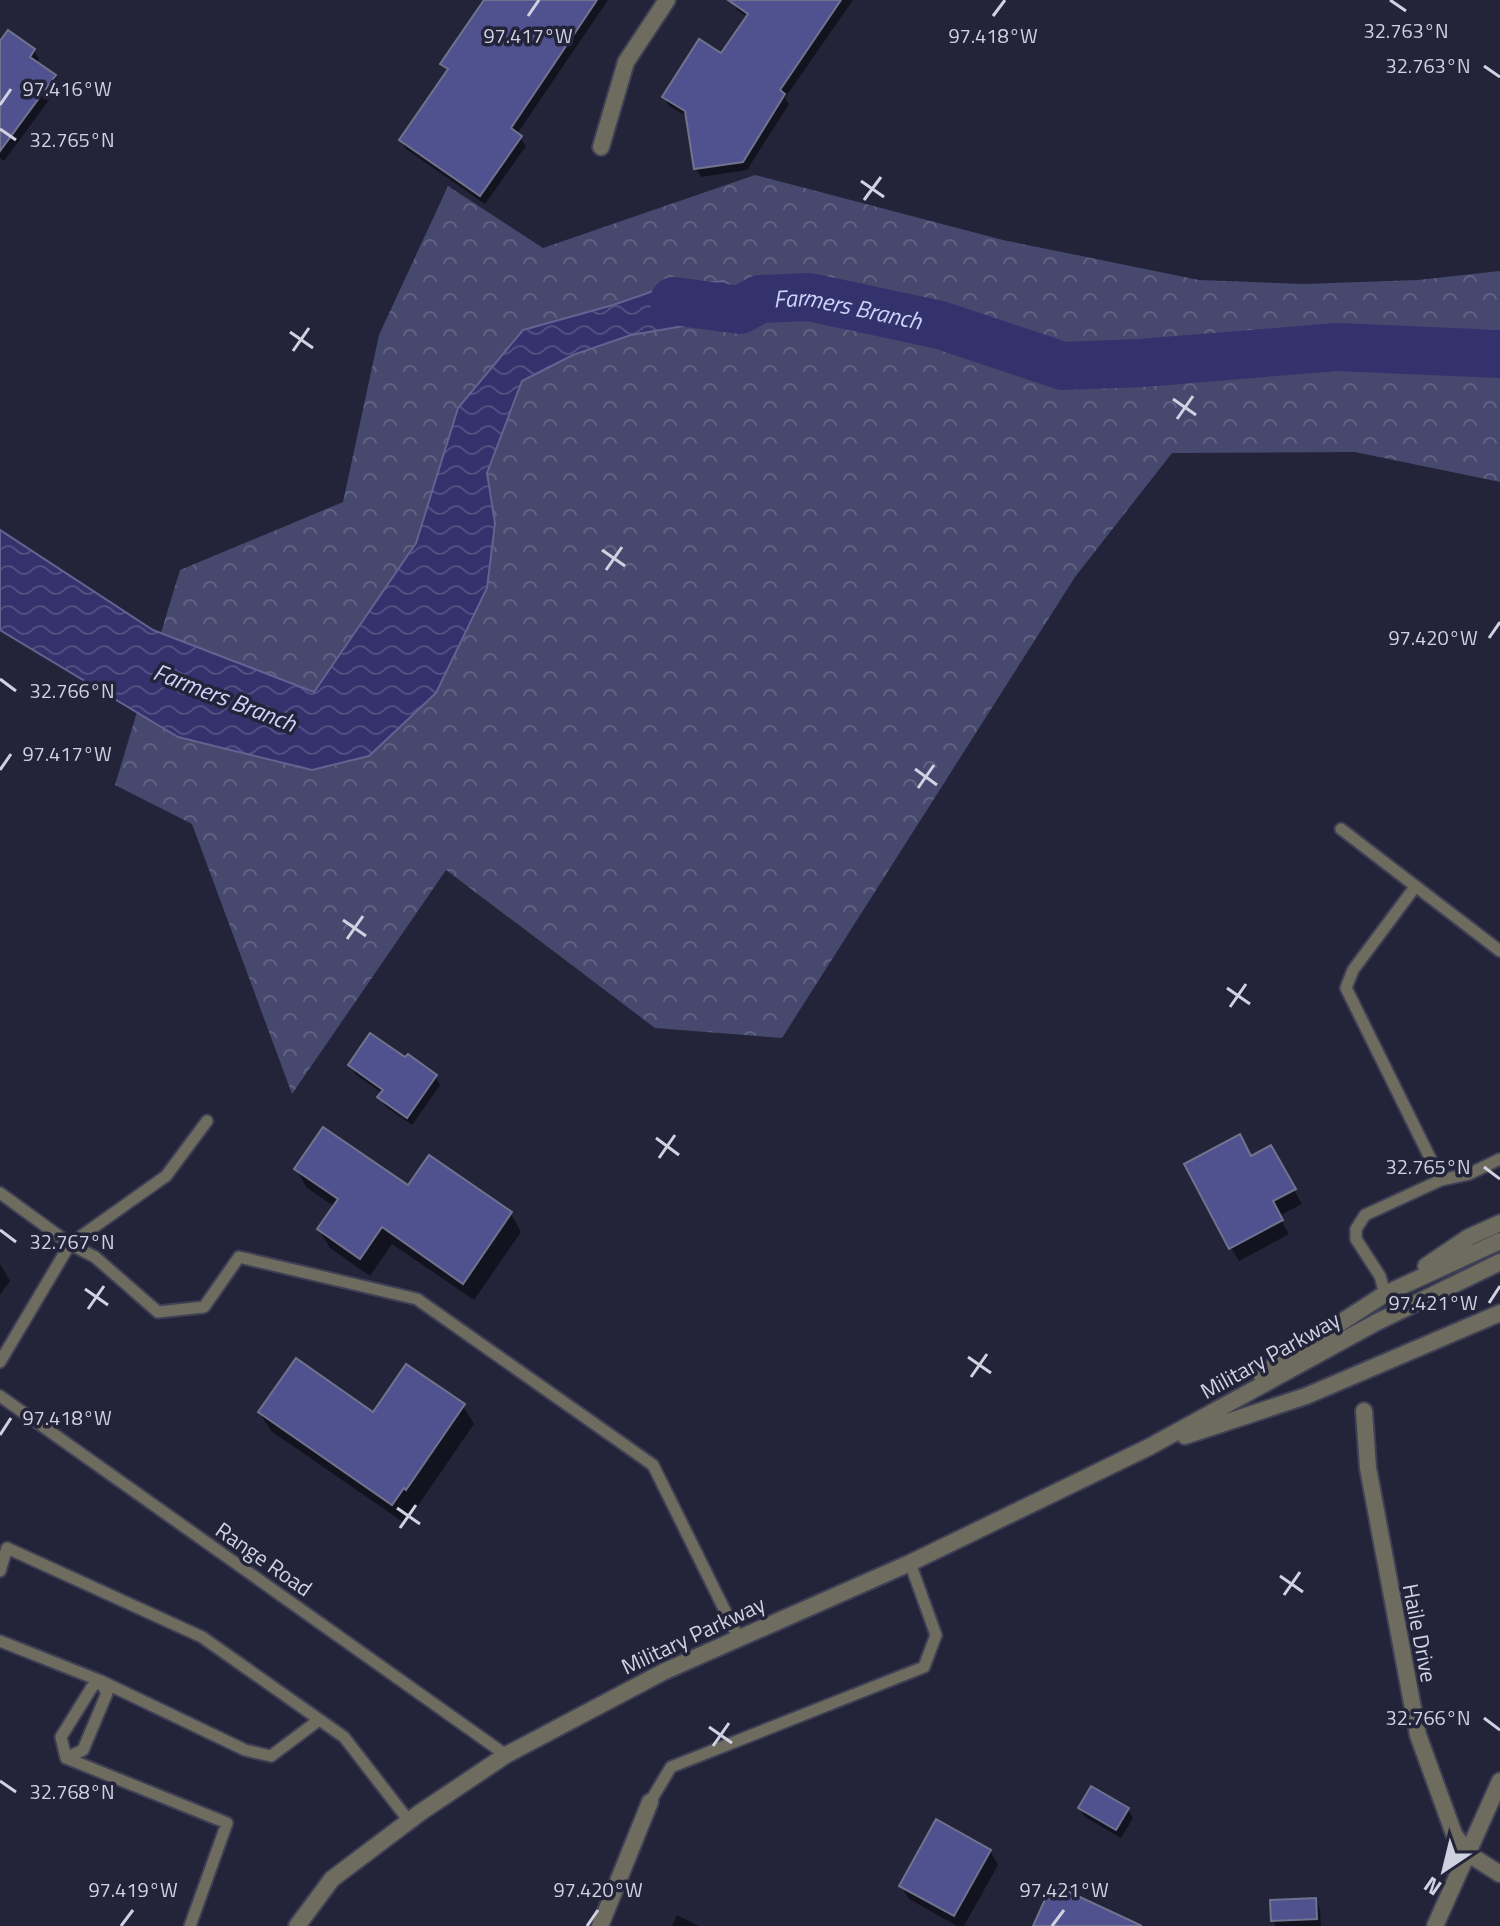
<svg xmlns="http://www.w3.org/2000/svg" width="1500" height="1926" font-family="'Titillium Web',sans-serif">
  <style>
    .park { fill: url(#park-crowns) }
    .water { fill: url(#water-waves); stroke: #636290; stroke-width: 2 }
    .shadow { fill: #0007 }
    .lines { fill: none; stroke-linecap: round; stroke-linejoin: round }
    .river { stroke: #34326d; stroke-width: 48 }
    .building { fill: #50518f; stroke: #71738e; stroke-width: 2 }
    .service-casing { stroke: #3f4055; stroke-width: 15 }
    .minor-casing { stroke: #3f4055; stroke-width: 20 }
    .tertiary-casing { stroke: #3f4055; stroke-width: 20 }
    .service { stroke: #6e6b5f; stroke-width: 11 }
    .minor { stroke: #6e6b5f; stroke-width: 16 }
    .tertiary { stroke: #6e6b5f; stroke-width: 16 }
    .ticks { fill: none; stroke: #d1d2e1; stroke-width: 3 }
    .labels { text-anchor: middle; dominant-baseline: central; stroke-width: 7; stroke-linejoin: round; paint-order: stroke }
    .street-label { font-size: 22px; fill: #d1d2e1; stroke: #23243a }
    .water-label { font-size: 24px; font-style: italic; fill: #cfd2f8; stroke: #23243a }
    .ticks-label { font-size: 20px; text-anchor: middle; fill: #d1d2e1; stroke: #23243a; stroke-width: 7; stroke-linejoin: round; paint-order: stroke }
  </style>
  <defs>
    <pattern id="park-crowns" width="20" height="18" patternUnits="userSpaceOnUse" patternTransform="scale(2)"><rect width="20" height="18" fill="#46486e"/><path d="M2 6a3 3 0 1 1 6 0M12 15a3 3 0 1 1 6 0" fill="none" stroke="#606282"/></pattern>
    <pattern id="water-waves" width="16" height="10" patternUnits="userSpaceOnUse" patternTransform="scale(2)"><rect width="16" height="10" fill="#34326d"/><path d="M0 5q4-4 8 0t8 0" fill="none" stroke="#504f82"/></pattern>
  </defs>
  <rect width="100%" height="100%" fill="#23243a"/>
  <!-- park -->
  <path class="park" d="M 755,175 L 1003,240 L 1199,280 L 1304,284 L 1418,280 L 1500,271 L 1500,482 L 1355,452 L 1172,453 L 1075,577 L 782,1038 L 655,1028 L 446,870 L 292,1094 L 192,824 L 115,785 L 180,570 L 343,502 L 379,335 L 448,186 L 543,248 Z"/>
  <!-- water -->
  <path class="water" d="M 724,281 L 752,299 L 731,318 L 631,335 L 573,355 L 522,381 L 487,473 L 495,523 L 487,588 L 436,693 L 369,756 L 312,770 L 178,737 L 0,630 L 0,530 L 153,630 L 314,692 L 416,543 L 458,408 L 523,330 L 613,305 L 665,287 Z"/>
  <!-- shadow -->
  <path class="shadow" d="M 486,0 L 608,0 L 517,134 L 526,146 L 485,204 L 406,149 L 401,140 L 448,73 L 442,64 Z
    M 853,0 L 785,98 L 789,104 L 747,170 L 701,177 L 696,169 L 688,117 L 669,106 L 664,97 L 722,56 L 748,17 L 737,10 L 732,0 Z
    M 0,45 L 34,51 L 39,59 L 36,63 L 55,76 L 60,85 L 4,161 L 0,158 Z
    M 350,1065 L 435,1076 L 440,1085 L 412,1125 L 385,1106 L 380,1097 L 382,1093 L 355,1074 Z
    M 1271,1148 L 1302,1204 L 1279,1216 L 1289,1234 L 1239,1261 L 1231,1248 L 1251,1158 Z
    M 296,1169 L 409,1188 L 511,1214 L 521,1232 L 474,1300 L 392,1244 L 370,1276 L 330,1248 L 319,1230 L 335,1207 L 307,1188 Z
    M 0,1264 L 10,1281 L 0,1295 Z
    M 463,1406 L 474,1424 L 417,1507 L 414,1505 L 403,1522 L 271,1431 L 260,1413 L 374,1415 Z
    M 1080,1808 L 1128,1810 L 1133,1818 L 1121,1838 L 1085,1817 Z
    M 990,1851 L 998,1865 L 964,1926 L 957,1926 L 909,1899 L 901,1886 Z
    M 1315,1900 L 1320,1909 L 1321,1926 L 1276,1926 L 1273,1920 Z
    M 677,1915 L 699,1926 L 672,1926 Z"/>
  <g class="lines">
    <!-- river -->
    <path class="river" id="s1" d="M 674,301 L 740,310 L 760,299 L 809,297 L 940,325 L 1063,366 L 1141,363 L 1337,347 L 1500,354"/>
  </g>
  <!-- building -->
  <path class="building" d="M 484,0 L 597,0 L 511,128 L 522,136 L 480,196 L 399,140 L 448,69 L 440,64 Z
    M 728,0 L 841,0 L 780,90 L 785,94 L 743,162 L 694,169 L 685,111 L 662,97 L 699,39 L 721,53 L 748,14 Z
    M 8,30 L 35,49 L 30,57 L 56,75 L 0,151 L 0,41 Z
    M 370,1033 L 405,1057 L 408,1054 L 437,1075 L 407,1118 L 377,1097 L 383,1090 L 348,1065 Z
    M 323,1127 L 408,1185 L 429,1155 L 512,1212 L 463,1284 L 382,1227 L 360,1259 L 317,1229 L 338,1199 L 294,1169 Z
    M 1240,1134 L 1251,1156 L 1271,1145 L 1296,1189 L 1273,1201 L 1283,1220 L 1229,1249 L 1184,1164 Z
    M 296,1358 L 373,1412 L 406,1364 L 465,1404 L 406,1490 L 404,1488 L 392,1505 L 258,1412 Z
    M 1091,1786 L 1129,1808 L 1116,1830 L 1078,1808 Z
    M 936,1819 L 991,1850 L 954,1916 L 899,1886 Z
    M 1052,1884 L 1142,1926 L 1033,1926 Z
    M 1316,1898 L 1317,1919 L 1271,1921 L 1270,1900 Z"/>
  <g class="lines">
    <!-- service casing -->
    <g class="service-casing">
      <path id="service" d="M 1341,829 L 1500,951
        M 1415,887 L 1353,970 L 1346,988 L 1441,1180
        M 207,1121 L 166,1176 L 70,1244 L 95,1257 L 158,1312 L 204,1307 L 239,1257 L 417,1299 L 653,1465 L 738,1637
        M 0,1193 L 70,1244 L 0,1362
        M 1385,1294 L 1380,1276 L 1356,1239 L 1356,1229 L 1365,1215 L 1441,1180 L 1469,1174 L 1500,1159
        M 0,1396 L 506,1755
        M 0,1571 L 7,1548 L 202,1637 L 344,1737 L 409,1821
        M 0,1641 L 101,1681 L 245,1750 L 271,1756 L 319,1720
        M 66,1758 L 227,1823 L 190,1926
        M 66,1758 L 83,1750 L 107,1693 L 101,1682
        M 66,1758 L 61,1737 L 92,1687 L 101,1681
        M 650,1802 L 671,1767 L 924,1667 L 936,1635 L 910,1563"/>
    </g>
    <!-- minor casing -->
    <g class="minor-casing">
      <path id="minor" d="M 601,147 L 626,62 L 667,0
        M 1364,1411 L 1368,1468 L 1418,1735 L 1454,1834 L 1467,1853 L 1500,1874
        M 600,1926 L 650,1802
        M 1435,1926 L 1500,1781"/>
    </g>
    <!-- tertiary casing -->
    <g class="tertiary-casing">
      <path id="tertiary" d="M 1426,1266 L 1469,1237 L 1500,1223
        M 1261,1374 L 1385,1294 L 1500,1241
        M 1185,1436 L 1306,1396 L 1500,1313
        M 297,1926 L 332,1879 L 421,1812 L 506,1755 L 665,1671 L 910,1563 L 1149,1447 L 1375,1323 L 1500,1262"/>
    </g>
    <!-- service -->
    <use href="#service" class="service"/>
    <!-- minor -->
    <use href="#minor" class="minor"/>
    <!-- tertiary -->
    <use href="#tertiary" class="tertiary"/>
  </g>
  <!-- ticks -->
  <path class="ticks" d="M 1390,0 L 1406,11M 528,16 L 539,0M 993,16 L 1005,0M 1484,66 L 1500,77M 0,105 L 11,89M 0,129 L 16,140M 861,181 L 884,197M 864,200 L 881,177M 290,332 L 313,348M 293,351 L 309,328M 1173,399 L 1196,415M 1177,419 L 1193,396M 602,550 L 625,566M 606,570 L 622,547M 1489,638 L 1500,622M 0,679 L 16,691M 915,769 L 937,785M 0,770 L 11,754M 918,788 L 934,765M 343,920 L 366,936M 347,939 L 363,916M 1227,988 L 1250,1004M 1230,1007 L 1246,984M 656,1138 L 679,1155M 659,1158 L 675,1135M 1484,1167 L 1500,1179M 0,1230 L 16,1242M 85,1289 L 108,1305M 1489,1303 L 1500,1286M 88,1309 L 104,1286M 968,1357 L 991,1373M 971,1377 L 987,1354M 0,1435 L 11,1418M 397,1508 L 420,1524M 400,1528 L 416,1505M 1280,1576 L 1303,1592M 1284,1595 L 1300,1572M 1484,1718 L 1500,1730M 709,1727 L 732,1743M 713,1746 L 729,1723M 0,1781 L 16,1792M 121,1926 L 133,1910M 587,1926 L 598,1910M 1052,1926 L 1064,1910"/>
  <g class="labels">
    <!-- street labels -->
    <g class="street-label">
      <text transform="translate(1270 1355) rotate(-29)">Military Parkway</text>
      <text transform="translate(264 1559) rotate(35)">Range Road</text>
      <text transform="translate(1420 1633) rotate(79)">Haile Drive</text>
      <text transform="translate(693 1635) rotate(-25)">Military Parkway</text>
    </g>
    <!-- water labels -->
    <g class="water-label">
      <text stroke="none"><textPath href="#s1" startOffset="178">Farmers Branch</textPath></text>
      <text transform="translate(225 697) rotate(21)">Farmers Branch</text>
    </g>
  </g>
  <g class="ticks-label">
    <text x="1406" y="38">32.763°N</text>
    <text x="528" y="43">97.417°W</text>
    <text x="993" y="43">97.418°W</text>
    <text x="1428" y="73">32.763°N</text>
    <text x="67" y="96">97.416°W</text>
    <text x="72" y="147">32.765°N</text>
    <text x="1433" y="645">97.420°W</text>
    <text x="72" y="698">32.766°N</text>
    <text x="67" y="761">97.417°W</text>
    <text x="1428" y="1174">32.765°N</text>
    <text x="72" y="1249">32.767°N</text>
    <text x="1433" y="1310">97.421°W</text>
    <text x="67" y="1425">97.418°W</text>
    <text x="1428" y="1725">32.766°N</text>
    <text x="72" y="1799">32.768°N</text>
    <text x="133" y="1897">97.419°W</text>
    <text x="598" y="1897">97.420°W</text>
    <text x="1064" y="1897">97.421°W</text>
  </g>
  <!-- north arrow -->
  <g transform="translate(1444 1870) rotate(215)" stroke="#23243a" stroke-width="6" paint-order="stroke">
  <path d="M0-6L14 30L0 20L-14 30Z" fill="#d1d2e1"/>
  <text y="-12" font-size="22" font-weight="bold" text-anchor="middle" fill="#d1d2e1">N</text>
  </g>
</svg>
